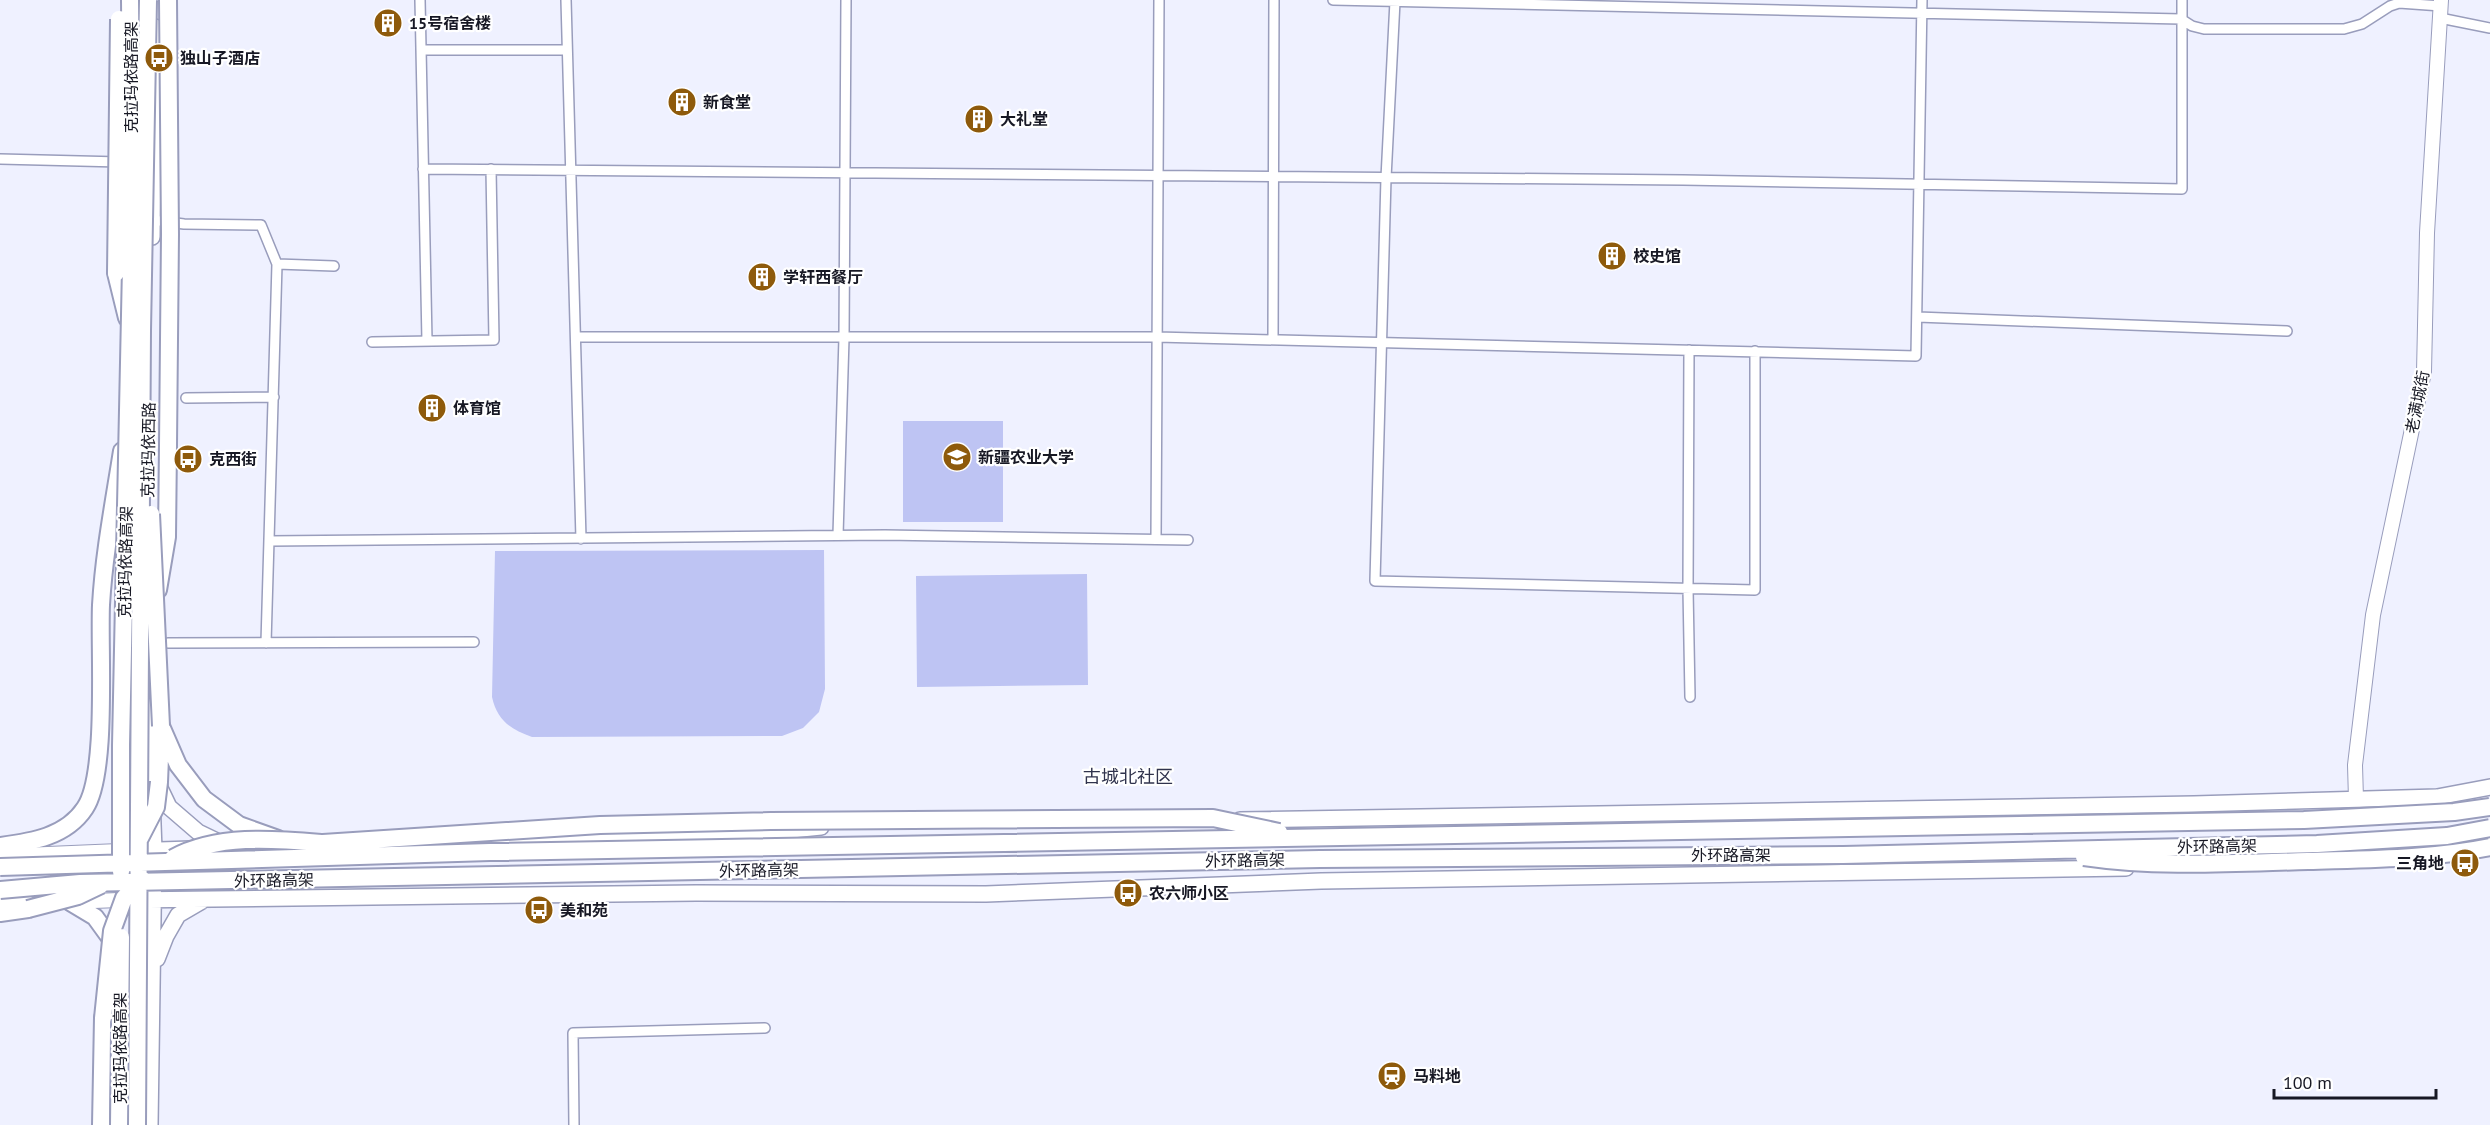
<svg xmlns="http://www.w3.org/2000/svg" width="2490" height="1125" font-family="'PT Sans','Noto Sans SC',sans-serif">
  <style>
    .green { fill: #bec4f3 }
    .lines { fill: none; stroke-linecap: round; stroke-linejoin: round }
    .street-casing { stroke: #999dbc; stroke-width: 12 }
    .secondary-casing { stroke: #999dbc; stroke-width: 16 }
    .primary-casing { stroke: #999dbc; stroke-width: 18 }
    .highway-casing { stroke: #999dbc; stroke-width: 20 }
    .street { stroke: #fff; stroke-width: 9 }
    .secondary { stroke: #fff; stroke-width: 14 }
    .primary { stroke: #fff; stroke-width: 15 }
    .highway { stroke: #fff; stroke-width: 16 }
    .highway-bridge-casing { stroke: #999dbc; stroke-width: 20; stroke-linecap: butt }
    .highway-bridge { stroke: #fff; stroke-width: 16 }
    .labels { text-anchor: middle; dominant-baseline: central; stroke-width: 4.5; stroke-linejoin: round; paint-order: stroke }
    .poi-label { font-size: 16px; font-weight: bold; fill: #171824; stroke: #fff; text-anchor: start }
    .street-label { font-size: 16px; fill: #171824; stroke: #fff }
    .neighbourhood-label { font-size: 18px; fill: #30334d; stroke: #fff }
  </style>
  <rect width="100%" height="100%" fill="#eff1ff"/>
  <!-- green -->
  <path class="green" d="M 903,421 L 1003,421 L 1003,522 L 903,522 Z
    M 824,550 L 825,689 L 819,712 L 803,728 L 782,736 L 532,737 C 510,729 497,720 492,697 L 495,551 Z
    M 1087,574 L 1088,685 L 917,687 L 916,576 Z"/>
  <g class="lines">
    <!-- street casing -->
    <g class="street-casing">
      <path id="street" d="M 420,0 L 427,341
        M 566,0 L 581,539
        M 1333,0 L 2181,19 L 2192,26 L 2204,29 L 2344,29 L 2362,24 L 2390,6 L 2399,3 L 2441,6
        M 1395,1 L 1386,178 L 1375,581 L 1755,590 L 1755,351
        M 2440,18 L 2490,28
        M 421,50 L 567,50
        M 0,159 L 120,162
        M 423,169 L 1683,180 L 2182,189 L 2182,0
        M 152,220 L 184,224 L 261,225 L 277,264 L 334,266
        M 1918,317 L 2287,331
        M 576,337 L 1157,337 L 1916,356 L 1922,0
        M 1273,339 L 1274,0
        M 372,342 L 494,340 L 491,169
        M 1689,350 L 1688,589 L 1690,697
        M 186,398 L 274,397
        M 838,535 L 844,338 L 846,0
        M 1156,539 L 1159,0
        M 270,541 L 885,535 L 1188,540
        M 168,643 L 474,642
        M 266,643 L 277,264
        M 574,1125 L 573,1033 L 765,1028"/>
    </g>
    <!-- secondary casing -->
    <g class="secondary-casing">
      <path id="secondary" d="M 2356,799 L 2355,765 L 2373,615 L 2424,372 L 2427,233 L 2441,0
        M 0,856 L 119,851
        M 68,902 L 119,900
        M 0,904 L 28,903"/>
    </g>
    <!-- primary casing -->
    <g class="primary-casing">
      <path id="primary" d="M 152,237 L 155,27
        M 147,666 L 154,850 L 150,1125
        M 157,782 L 169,807 L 198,832 L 225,845
        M 1240,820 L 2194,804 L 2437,797 L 2490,787
        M 476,841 L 772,832 L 821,827
        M 128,851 L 191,849
        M 2368,852 L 2455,844 L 2490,837
        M 128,900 L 696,893 L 986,894 L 1321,881 L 2126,868
        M 157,959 L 166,936 L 178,915 L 202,901"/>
    </g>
    <!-- highway casing -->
    <g class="highway-casing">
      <path id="highway" d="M 116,273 L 127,318
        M 158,590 L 167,537 L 168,445
        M 161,726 L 178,765 L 204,799 L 239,825 L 278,839
        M 159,782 L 161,733
        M 0,846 C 31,842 66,837 85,808 C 108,774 99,650 101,605 C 104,553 114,502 122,451
        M 70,902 L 95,917 L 116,946
        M 0,913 L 28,909
        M 101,1125 L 103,1018"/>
    </g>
    <!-- street -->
    <use href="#street" class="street"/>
    <!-- secondary -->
    <use href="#secondary" class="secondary"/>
    <!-- primary -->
    <use href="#primary" class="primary"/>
    <!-- highway -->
    <use href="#highway" class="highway"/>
    <!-- highway-bridge casing -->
    <g class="highway-bridge-casing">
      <path id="highway-bridge" d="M 168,0 L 170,234 L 168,445
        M 116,273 L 119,19
        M 151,514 L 161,726
        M 140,838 L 156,807 L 159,782
        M 2084,857 C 2158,868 2233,863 2308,861 C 2368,859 2430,859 2490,847
        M 173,858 C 217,834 274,839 323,843 L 600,825 L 771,821 L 1213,818 L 1279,832
        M 0,867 L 490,852 L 2304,820 L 2454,812 L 2490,807
        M 121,872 L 121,745 L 132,219 L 130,0
        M 0,890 L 80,883 L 1320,859 L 1843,855 L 2317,844 L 2447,836 L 2490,828
        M 28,909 L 78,896 L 101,885
        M 103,1018 L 112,931 L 124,898 L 142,879
        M 119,1125 L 121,937
        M 137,1125 L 142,331 L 148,0"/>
    </g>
    <!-- highway-bridge -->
    <use href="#highway-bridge" class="highway-bridge"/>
  </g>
  <!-- icons -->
  <defs>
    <g id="building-disc" transform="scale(1.5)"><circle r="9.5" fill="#8e5a0b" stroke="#fff"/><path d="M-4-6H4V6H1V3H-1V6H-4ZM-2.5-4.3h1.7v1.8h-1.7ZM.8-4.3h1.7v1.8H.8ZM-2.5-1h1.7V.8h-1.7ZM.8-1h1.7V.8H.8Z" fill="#fff"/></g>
    <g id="bus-disc" transform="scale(1.5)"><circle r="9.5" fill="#8e5a0b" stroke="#fff"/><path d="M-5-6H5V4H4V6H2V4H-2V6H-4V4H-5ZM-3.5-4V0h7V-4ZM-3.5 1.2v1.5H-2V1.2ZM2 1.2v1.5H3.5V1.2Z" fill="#fff"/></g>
    <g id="university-disc" transform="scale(1.5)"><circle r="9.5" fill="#8e5a0b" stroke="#fff"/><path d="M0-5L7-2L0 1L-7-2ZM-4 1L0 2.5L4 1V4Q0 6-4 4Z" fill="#fff"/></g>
    <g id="station-disc" transform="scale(1.5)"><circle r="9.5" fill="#8e5a0b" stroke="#fff"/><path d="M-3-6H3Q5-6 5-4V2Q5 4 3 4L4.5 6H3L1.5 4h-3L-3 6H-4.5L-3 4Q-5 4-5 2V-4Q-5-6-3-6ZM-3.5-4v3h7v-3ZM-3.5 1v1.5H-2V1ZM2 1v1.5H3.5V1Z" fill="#fff"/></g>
  </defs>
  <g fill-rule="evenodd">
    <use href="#building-disc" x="388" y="23"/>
    <use href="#bus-disc" x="159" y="58"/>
    <use href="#building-disc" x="682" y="102"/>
    <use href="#building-disc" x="979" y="119"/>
    <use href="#building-disc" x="1612" y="256"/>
    <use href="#building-disc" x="762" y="277"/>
    <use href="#building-disc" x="432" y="408"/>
    <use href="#university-disc" x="957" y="457"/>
    <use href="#bus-disc" x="188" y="459"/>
    <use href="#bus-disc" x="2465" y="863"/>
    <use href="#bus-disc" x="1128" y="893"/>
    <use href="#bus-disc" x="539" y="910"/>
    <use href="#station-disc" x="1392" y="1076"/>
  </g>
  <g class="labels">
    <!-- poi labels -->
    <g class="poi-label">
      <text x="409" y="23">15号宿舍楼</text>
      <text x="180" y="58">独山子酒店</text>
      <text x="703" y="102">新食堂</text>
      <text x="1000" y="119">大礼堂</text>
      <text x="1633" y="256">校史馆</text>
      <text x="783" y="277">学轩西餐厅</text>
      <text x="453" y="408">体育馆</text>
      <text x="978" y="457">新疆农业大学</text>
      <text x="209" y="459">克西街</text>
      <text x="2444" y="863" text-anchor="end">三角地</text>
      <text x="1149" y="893">农六师小区</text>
      <text x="560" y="910">美和苑</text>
      <text x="1413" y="1076">马料地</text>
    </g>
    <!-- street labels -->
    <g class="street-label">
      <text transform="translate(131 77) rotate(-90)">克拉玛依路高架</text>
      <text transform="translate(2417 402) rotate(-79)">老满城街</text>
      <text transform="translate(148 450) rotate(-89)">克拉玛依西路</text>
      <text transform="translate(125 562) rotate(-89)">克拉玛依路高架</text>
      <text transform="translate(2217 846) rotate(-1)">外环路高架</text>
      <text x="1731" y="855">外环路高架</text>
      <text transform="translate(1245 860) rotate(-1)">外环路高架</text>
      <text transform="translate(759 870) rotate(-1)">外环路高架</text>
      <text transform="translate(274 880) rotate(-1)">外环路高架</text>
      <text transform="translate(120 1048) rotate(-90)">克拉玛依路高架</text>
    </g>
    <!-- neighbourhood labels -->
    <g class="neighbourhood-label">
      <text x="1128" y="776">古城北社区</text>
    </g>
  </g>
  <!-- scale -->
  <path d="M2274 1089v9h162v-9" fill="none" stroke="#171824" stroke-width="3"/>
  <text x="2283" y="1089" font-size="18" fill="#171824" stroke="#ffffff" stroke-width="4.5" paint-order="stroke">100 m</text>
</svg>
